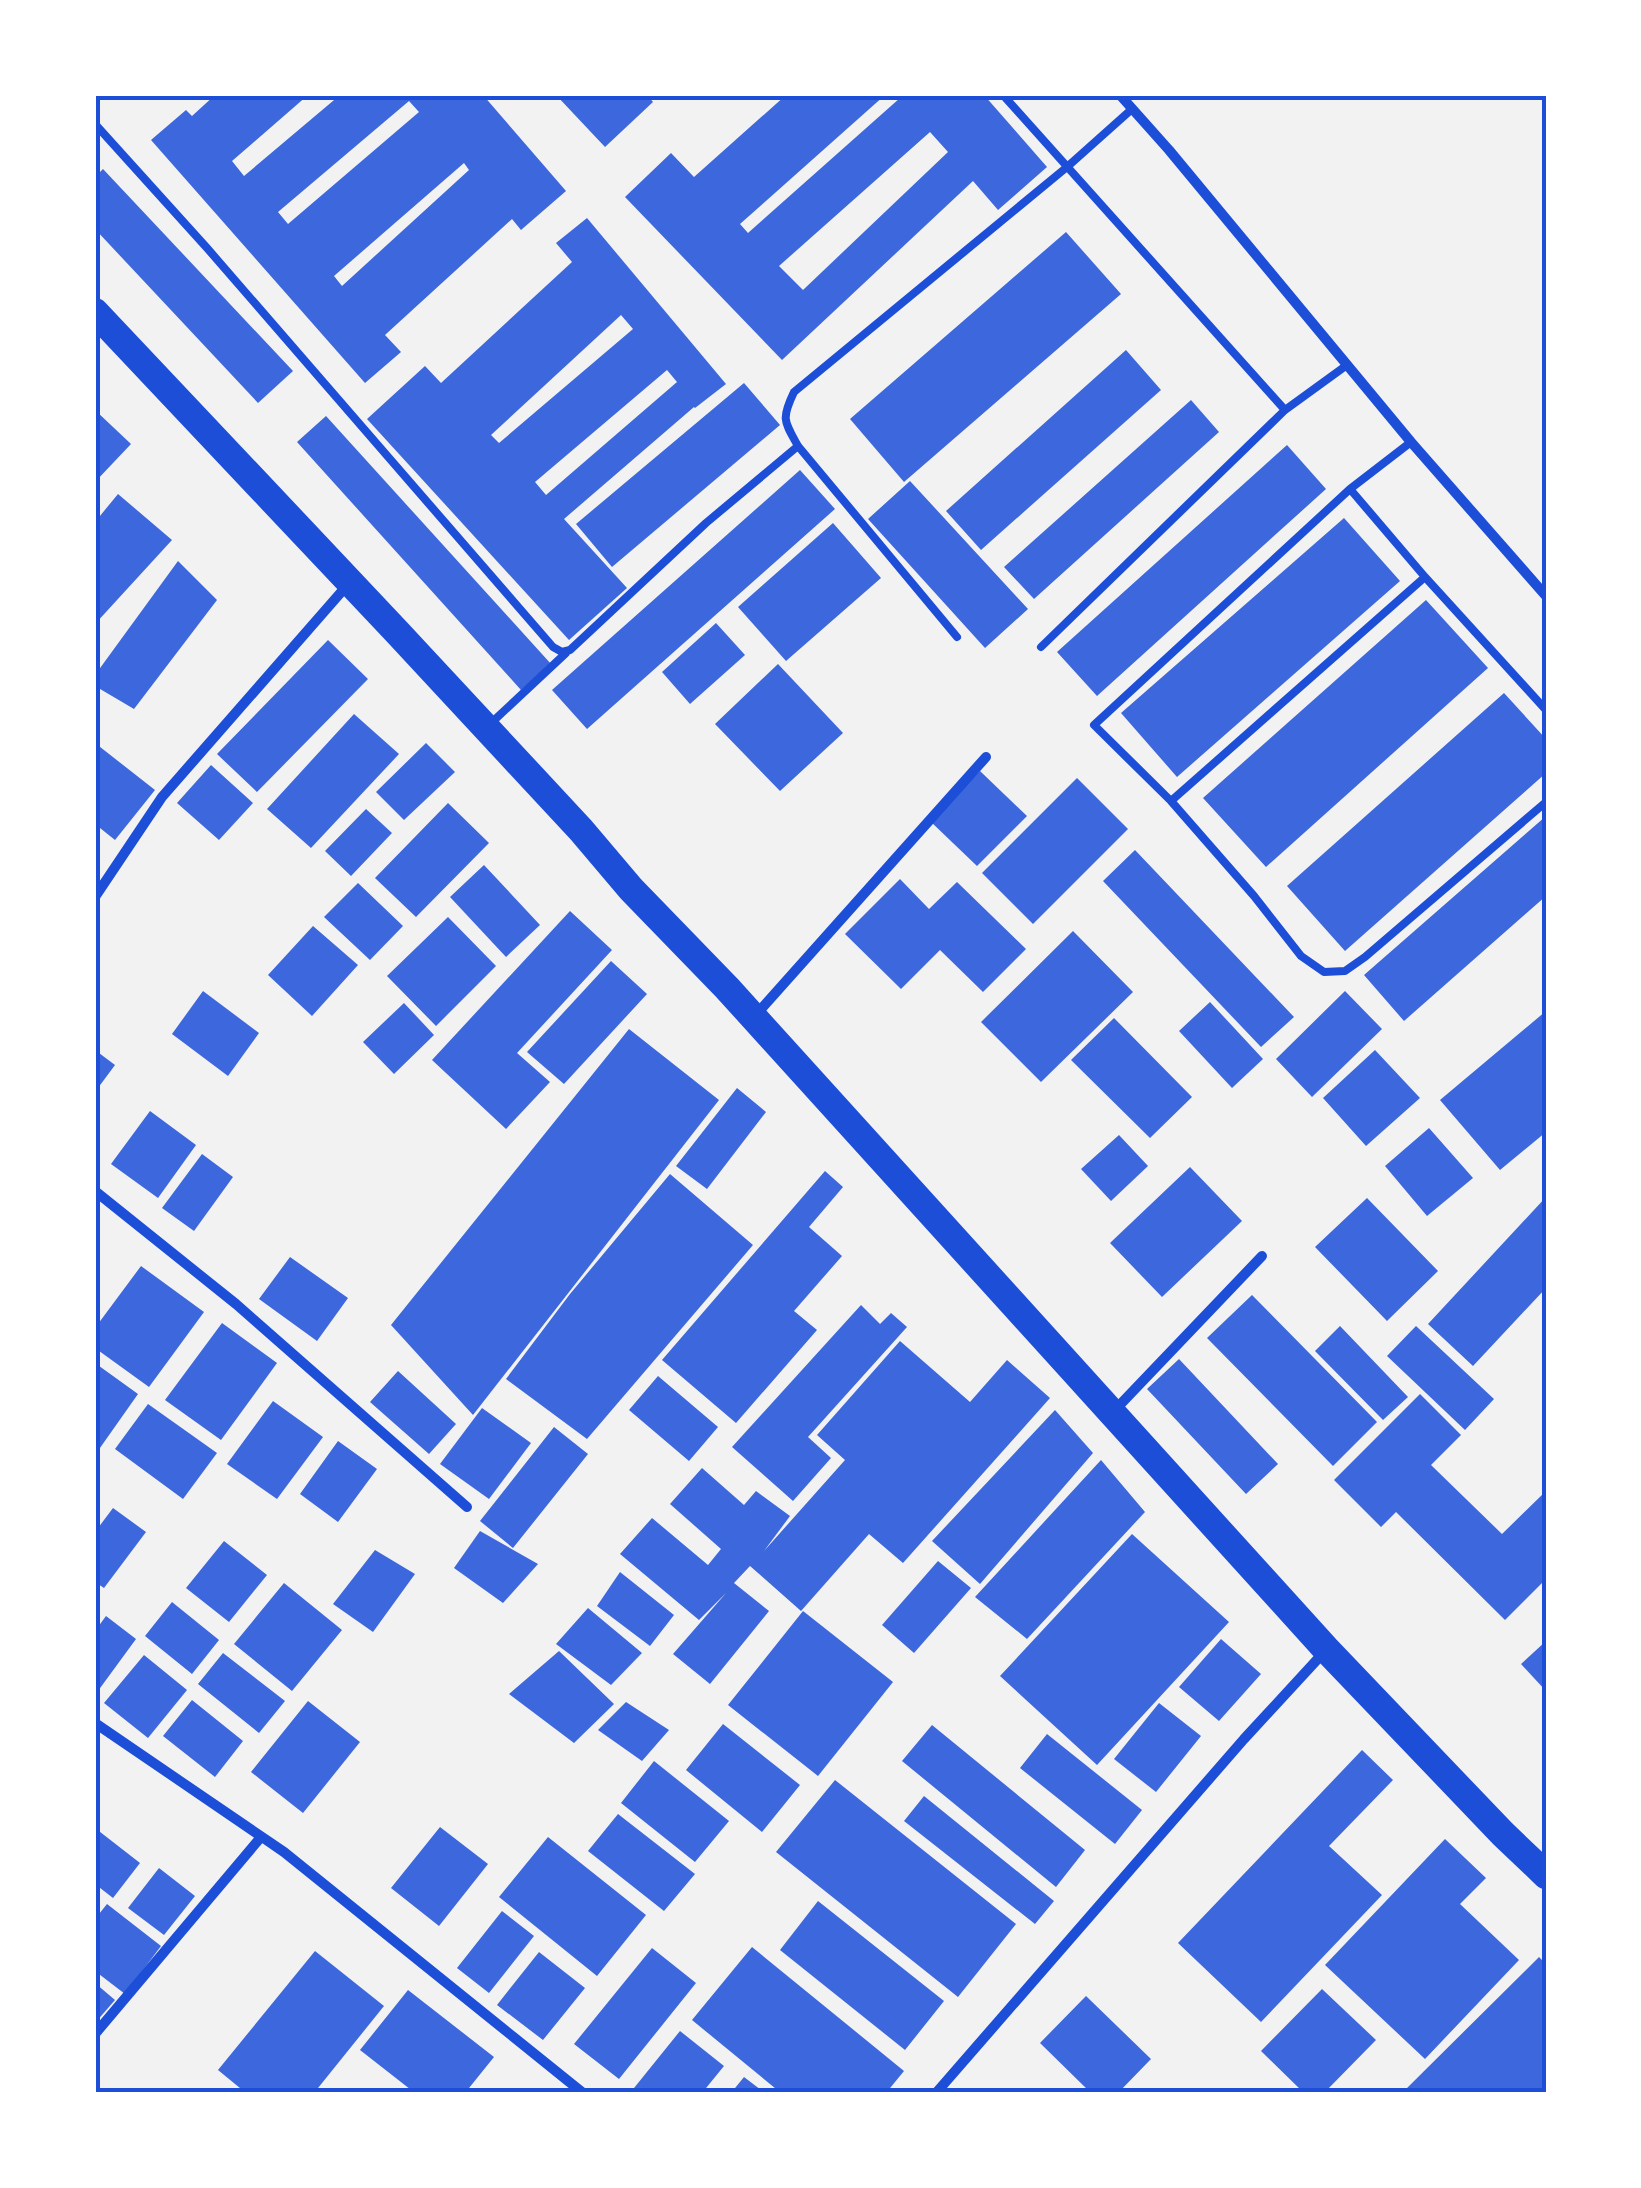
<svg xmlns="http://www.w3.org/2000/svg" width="1641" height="2188" font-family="'Exo 2',sans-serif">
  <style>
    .building { fill: #3d67dc; fill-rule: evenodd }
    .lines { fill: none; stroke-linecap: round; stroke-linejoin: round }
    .service { stroke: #1d4ed8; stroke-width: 8 }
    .minor { stroke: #1d4ed8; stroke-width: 10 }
    .trunk { stroke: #1d4ed8; stroke-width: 28 }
    .neatline { fill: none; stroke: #1d4ed8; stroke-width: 4 }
  </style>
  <rect width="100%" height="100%" fill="#f2f2f2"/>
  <!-- building -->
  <path class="building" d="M 215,95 L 308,95 L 232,161 L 244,176 L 340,95 L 483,95 L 566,191 L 521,230 L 512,219 L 385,335 L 401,352 L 365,383 L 151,140 L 186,110 L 192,116 ZM 409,101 L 419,112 L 288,224 L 278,212 ZM 464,163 L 469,170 L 342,286 L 334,276 Z
    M 556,95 L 647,95 L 653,102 L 605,147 Z
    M 786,95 L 885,95 L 740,224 L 748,233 L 900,98 L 898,95 L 984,95 L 1047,167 L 998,210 L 973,181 L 782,360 L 625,197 L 671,153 L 694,177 ZM 930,132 L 948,152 L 803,290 L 779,266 Z
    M 103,169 L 293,371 L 258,403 L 95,229 L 95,177 Z
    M 587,218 L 726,384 L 695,408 L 694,407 L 564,519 L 627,588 L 569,640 L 367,419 L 425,366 L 441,383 L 572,262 L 556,243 ZM 621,315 L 633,329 L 499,443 L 491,435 ZM 667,370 L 677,382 L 546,495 L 535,482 Z
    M 1066,232 L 1121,294 L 904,482 L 850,419 Z
    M 1126,350 L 1161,390 L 981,550 L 946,511 Z
    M 744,383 L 780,425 L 612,567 L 576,524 Z
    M 1191,400 L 1219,432 L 1034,599 L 1004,567 Z
    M 95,410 L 131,444 L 95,482 Z
    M 326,416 L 551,664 L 521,690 L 297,442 Z
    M 1287,445 L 1326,489 L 1097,696 L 1057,652 Z
    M 800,470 L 835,509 L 587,729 L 552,690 Z
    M 910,481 L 1028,609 L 985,648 L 868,519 Z
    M 118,494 L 172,540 L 95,624 L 95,522 Z
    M 1344,518 L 1400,581 L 1177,777 L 1121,713 Z
    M 833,523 L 881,578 L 786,661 L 738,607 Z
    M 178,561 L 217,600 L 134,709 L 95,686 L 95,675 Z
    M 1426,600 L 1488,668 L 1266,867 L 1203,798 Z
    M 716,623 L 745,655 L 690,704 L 662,672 Z
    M 328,640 L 368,679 L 257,792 L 217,754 Z
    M 778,664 L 843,733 L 780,791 L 715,724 Z
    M 1504,693 L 1546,739 L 1546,773 L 1345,951 L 1287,886 Z
    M 354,714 L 399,754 L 311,848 L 267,809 Z
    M 95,743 L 155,790 L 115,840 L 95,824 Z
    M 426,743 L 455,772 L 404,820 L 376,792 Z
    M 211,765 L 253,803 L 219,840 L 177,803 Z
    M 980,771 L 1027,816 L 977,866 L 930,821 Z
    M 1077,778 L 1128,829 L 1033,924 L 982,873 Z
    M 448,803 L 489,843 L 416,917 L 375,878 Z
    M 366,809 L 392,833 L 351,876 L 325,851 Z
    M 1546,816 L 1546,896 L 1404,1021 L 1364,975 Z
    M 1135,850 L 1294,1017 L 1261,1047 L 1103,881 Z
    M 484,865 L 540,925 L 506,957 L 450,897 Z
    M 900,879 L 929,909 L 957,882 L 1026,949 L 983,992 L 940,950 L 901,989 L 845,934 Z
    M 358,883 L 403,926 L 370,960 L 324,917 Z
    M 570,911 L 612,950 L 517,1053 L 550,1082 L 506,1129 L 432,1060 Z
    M 448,917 L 496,966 L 436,1026 L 387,976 Z
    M 313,926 L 358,965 L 312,1016 L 268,975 Z
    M 1073,931 L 1133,992 L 1041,1082 L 981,1022 Z
    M 611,961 L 647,994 L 564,1084 L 527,1052 Z
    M 203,991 L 259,1033 L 228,1076 L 172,1034 Z
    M 1345,991 L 1382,1029 L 1312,1097 L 1276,1059 Z
    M 1210,1002 L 1263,1059 L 1232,1088 L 1179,1031 Z
    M 404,1003 L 434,1035 L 394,1074 L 363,1042 Z
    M 1546,1011 L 1546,1132 L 1500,1170 L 1440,1100 Z
    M 1114,1018 L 1192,1097 L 1150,1138 L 1071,1060 Z
    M 629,1029 L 719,1100 L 473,1415 L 391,1325 Z
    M 95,1050 L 115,1065 L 95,1092 Z
    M 1375,1050 L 1420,1098 L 1366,1146 L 1323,1098 Z
    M 737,1088 L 766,1112 L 707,1189 L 676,1166 Z
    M 150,1111 L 196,1145 L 158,1198 L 111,1164 Z
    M 1429,1128 L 1473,1178 L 1427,1216 L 1385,1166 Z
    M 1119,1135 L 1148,1166 L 1111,1201 L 1081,1169 Z
    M 202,1154 L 233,1177 L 194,1231 L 162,1208 Z
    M 1190,1167 L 1242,1221 L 1162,1297 L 1110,1243 Z
    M 825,1171 L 843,1187 L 809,1227 L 842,1256 L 794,1311 L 817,1330 L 736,1423 L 662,1360 Z
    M 670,1174 L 753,1245 L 587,1439 L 506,1379 L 570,1294 Z
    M 1546,1197 L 1546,1288 L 1473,1366 L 1428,1324 Z
    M 1367,1198 L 1438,1271 L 1387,1321 L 1315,1247 Z
    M 290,1257 L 348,1298 L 317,1341 L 259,1299 Z
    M 141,1266 L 204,1312 L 149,1387 L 95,1348 L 95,1328 Z
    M 1252,1295 L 1377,1422 L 1333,1466 L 1207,1338 Z
    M 861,1305 L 880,1324 L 891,1313 L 907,1327 L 808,1437 L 831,1458 L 793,1501 L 732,1447 Z
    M 222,1323 L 277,1363 L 221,1440 L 165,1400 Z
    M 1340,1326 L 1408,1397 L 1383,1420 L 1315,1351 Z
    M 1416,1326 L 1494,1399 L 1465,1430 L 1387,1356 Z
    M 900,1341 L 970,1402 L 1007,1360 L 1050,1398 L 903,1563 L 869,1534 L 801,1611 L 750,1566 L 734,1583 L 769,1611 L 710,1684 L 673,1654 L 726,1593 L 699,1620 L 620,1554 L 652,1518 L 708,1565 L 721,1549 L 670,1504 L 702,1468 L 744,1505 L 756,1491 L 790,1516 L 764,1551 L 845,1460 L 817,1435 Z
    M 1179,1359 L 1278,1464 L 1246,1494 L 1147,1389 Z
    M 95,1363 L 138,1394 L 95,1455 Z
    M 398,1371 L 456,1424 L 429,1454 L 370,1402 Z
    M 658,1376 L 718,1427 L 689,1461 L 629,1410 Z
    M 1420,1394 L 1461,1435 L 1431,1465 L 1502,1534 L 1546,1491 L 1546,1579 L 1505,1620 L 1396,1512 L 1381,1527 L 1334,1480 Z
    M 273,1401 L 323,1437 L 277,1499 L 227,1464 Z
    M 148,1404 L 217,1453 L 183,1499 L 115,1449 Z
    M 482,1408 L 531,1443 L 489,1499 L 440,1464 Z
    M 1055,1410 L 1093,1453 L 980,1584 L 932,1541 Z
    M 554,1427 L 588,1454 L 513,1548 L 480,1521 Z
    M 338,1441 L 377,1469 L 338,1522 L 300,1494 Z
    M 1101,1460 L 1145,1512 L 1027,1639 L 975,1597 Z
    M 113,1508 L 146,1532 L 104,1588 L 95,1582 L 95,1532 Z
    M 480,1531 L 538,1564 L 503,1603 L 454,1568 Z
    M 1132,1534 L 1229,1622 L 1097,1765 L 1000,1676 Z
    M 224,1541 L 267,1575 L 229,1622 L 186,1588 Z
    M 375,1550 L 415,1574 L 373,1632 L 333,1604 Z
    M 938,1561 L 971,1588 L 914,1653 L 882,1625 Z
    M 620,1572 L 674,1615 L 650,1646 L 597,1606 Z
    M 284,1583 L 342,1630 L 292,1691 L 234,1644 Z
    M 172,1602 L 219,1640 L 192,1674 L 145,1636 Z
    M 588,1608 L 642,1653 L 611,1685 L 556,1644 Z
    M 803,1611 L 893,1682 L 818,1776 L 728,1705 Z
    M 106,1616 L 136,1639 L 95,1695 L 95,1631 Z
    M 1221,1639 L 1261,1674 L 1219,1721 L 1179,1687 Z
    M 1546,1641 L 1546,1691 L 1521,1664 Z
    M 559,1651 L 614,1704 L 574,1743 L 509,1694 Z
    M 223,1653 L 285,1701 L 259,1733 L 198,1684 Z
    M 144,1655 L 187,1690 L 148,1738 L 104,1703 Z
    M 192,1700 L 243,1741 L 215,1777 L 163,1736 Z
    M 308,1701 L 360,1742 L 303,1813 L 251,1772 Z
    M 626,1702 L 669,1730 L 642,1761 L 598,1730 Z
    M 1159,1703 L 1201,1736 L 1156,1792 L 1114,1759 Z
    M 723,1724 L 800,1785 L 762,1832 L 686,1770 Z
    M 932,1725 L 1085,1850 L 1056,1887 L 902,1761 Z
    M 1047,1734 L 1142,1810 L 1115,1844 L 1020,1768 Z
    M 1362,1750 L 1393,1780 L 1329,1846 L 1382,1895 L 1261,2022 L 1178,1943 Z
    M 654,1761 L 729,1821 L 695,1862 L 621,1803 Z
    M 835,1780 L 1016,1924 L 958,1997 L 776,1852 Z
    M 924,1796 L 1054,1901 L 1035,1924 L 904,1821 Z
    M 618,1814 L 695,1874 L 664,1911 L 588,1851 Z
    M 440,1827 L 488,1864 L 439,1926 L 391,1888 Z
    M 95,1828 L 140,1863 L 113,1898 L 95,1884 Z
    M 548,1837 L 646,1915 L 597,1976 L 499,1897 Z
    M 1445,1839 L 1486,1878 L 1460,1904 L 1519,1960 L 1425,2059 L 1325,1965 Z
    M 159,1868 L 195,1896 L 164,1935 L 128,1908 Z
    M 818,1901 L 944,2001 L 905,2050 L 780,1950 Z
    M 107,1904 L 161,1946 L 125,1994 L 95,1971 L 95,1919 Z
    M 502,1911 L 534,1936 L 489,1993 L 457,1968 Z
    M 752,1947 L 904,2071 L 886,2093 L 781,2093 L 692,2020 Z
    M 652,1948 L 696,1983 L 619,2079 L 574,2044 Z
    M 315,1951 L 384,2006 L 314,2093 L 246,2093 L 218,2070 Z
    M 539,1952 L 585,1988 L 543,2040 L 497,2005 Z
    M 1539,1957 L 1546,1964 L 1546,2088 L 1541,2093 L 1402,2093 Z
    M 95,1983 L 115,2000 L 95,2023 Z
    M 1322,1989 L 1376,2040 L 1324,2093 L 1304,2093 L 1261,2051 Z
    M 408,1990 L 494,2057 L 465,2093 L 415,2093 L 360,2050 Z
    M 1086,1996 L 1151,2059 L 1118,2093 L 1091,2093 L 1040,2043 Z
    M 680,2031 L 724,2066 L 702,2093 L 630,2093 Z
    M 744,2077 L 765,2093 L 731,2093 Z"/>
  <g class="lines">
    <!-- service -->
    <path class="service" d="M 1003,95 L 1285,410
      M 95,124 L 207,248 L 553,647 L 562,652 L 570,650 L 706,523 L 798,446 C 784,421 781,419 794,392 L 1067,167 L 1132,109
      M 798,446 L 957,637
      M 1350,489 L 1411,442
      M 1425,577 L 1350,489 L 1094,725 L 1171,801 L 1254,896 L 1301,956 L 1324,972 L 1345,971 L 1365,957 L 1546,802
      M 1041,647 L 1285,410 L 1347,365
      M 489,725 L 566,653
      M 1171,801 L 1425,577 L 1546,710"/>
    <!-- minor -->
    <path class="minor" d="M 1120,95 L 1169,150 L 1411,442 L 1546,596
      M 95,897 L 162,797 L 350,582
      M 754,1017 L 986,757
      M 95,1191 L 236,1304 L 467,1507
      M 1114,1411 L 1262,1256
      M 95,1723 L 284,1852 L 583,2093
      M 95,2034 L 261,1837
      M 936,2093 L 1244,1739 L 1326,1650"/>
    <!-- trunk -->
    <path class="trunk" d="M 95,312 L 397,632 L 581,830 L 631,889 L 727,988 L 1326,1649 L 1503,1834 L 1546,1875"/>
  </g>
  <!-- border -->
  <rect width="1641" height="2188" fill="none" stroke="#ffffff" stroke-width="195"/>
  <rect x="98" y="98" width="1446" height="1992" class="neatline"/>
</svg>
